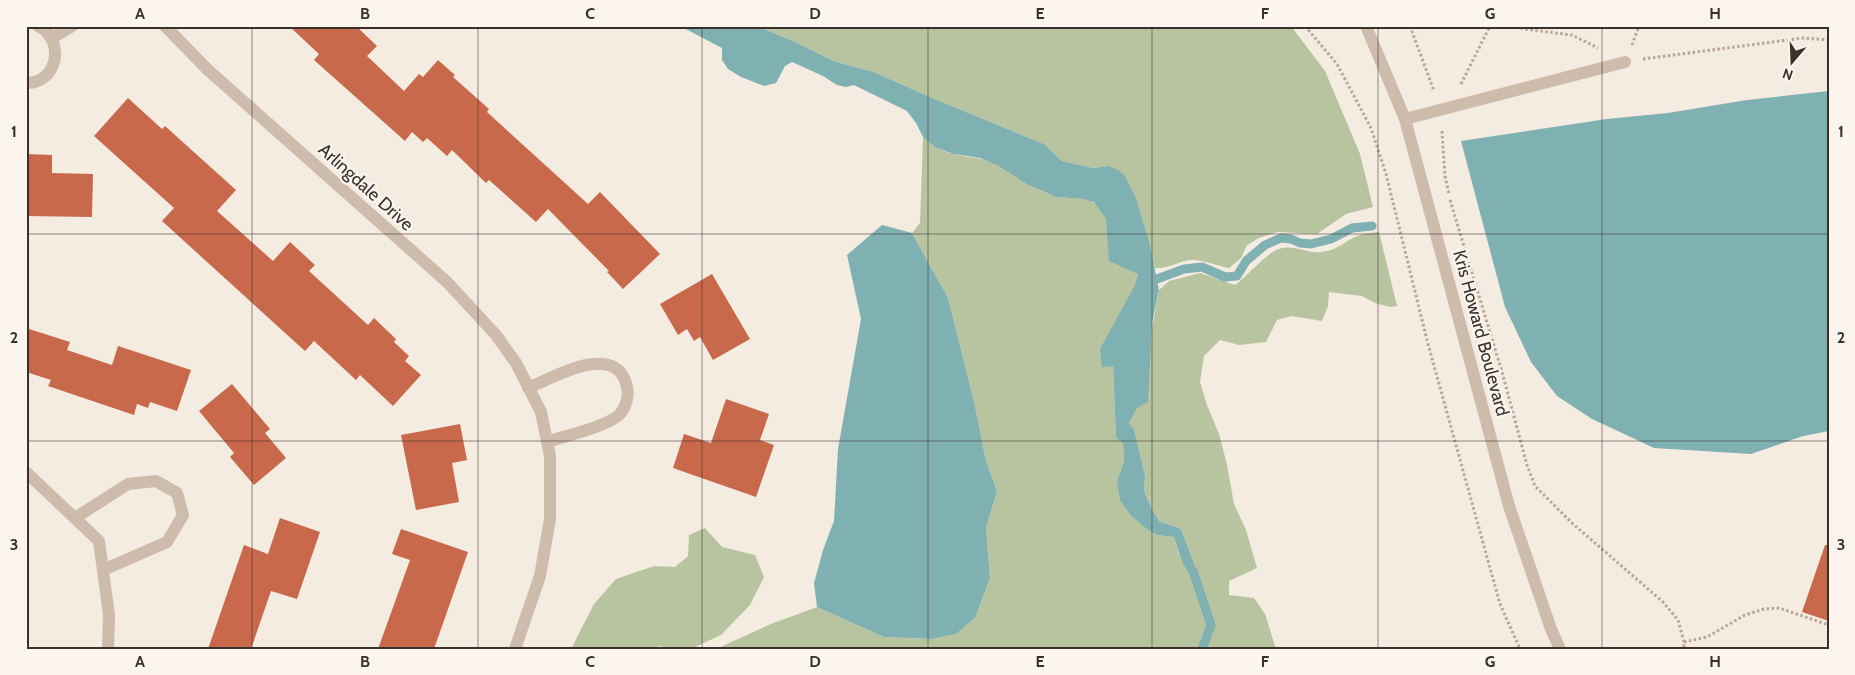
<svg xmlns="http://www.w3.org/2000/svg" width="1855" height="675" font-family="Cabin,sans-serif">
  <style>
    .green { fill: #b8c4a0 }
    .water { fill: #7fb0b2 }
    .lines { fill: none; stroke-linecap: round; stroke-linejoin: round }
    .stream { stroke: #7fb0b2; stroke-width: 9 }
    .building { fill: #c8694b }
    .path { stroke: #b9a596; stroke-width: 3; stroke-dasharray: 2.5 2.5; stroke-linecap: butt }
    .minor { stroke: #cdbbac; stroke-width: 12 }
    .grid { fill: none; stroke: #3b302b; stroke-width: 1; stroke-opacity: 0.55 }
    .labels { text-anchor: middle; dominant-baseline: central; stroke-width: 4.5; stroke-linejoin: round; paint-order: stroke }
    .street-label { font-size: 18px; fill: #3b302b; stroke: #fbf5ee }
    .neatline { fill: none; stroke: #3b302b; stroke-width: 2 }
    .grid-label { font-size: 16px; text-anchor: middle; font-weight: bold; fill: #3b302b }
  </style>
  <rect width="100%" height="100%" fill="#f4ebe1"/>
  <!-- green -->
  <path class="green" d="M 757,26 L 1291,26 L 1325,71 L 1360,154 L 1373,207 L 1346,214 L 1317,234 L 1277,232 L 1259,238 L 1247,245 L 1241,258 L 1229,268 C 1218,266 1201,259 1190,260 C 1176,262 1169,269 1155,268 L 1151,249 L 1108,166 L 1093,168 L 1062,161 L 1044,144 L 932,98 L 874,72 L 836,62 L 793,41 Z
    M 923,137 C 932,144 941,151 953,154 C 968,158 983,157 997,165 C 1017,175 1033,189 1055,196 C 1066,200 1082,196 1093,202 C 1102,207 1130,261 1138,274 L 1113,366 L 1116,438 L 1123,442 L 1124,461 L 1117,481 L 1132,517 L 1157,535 L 1174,537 L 1179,555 L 1196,580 L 1195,566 L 1181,529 L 1159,521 L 1151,507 L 1144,491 L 1145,476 L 1134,429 L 1129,423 L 1137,408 L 1159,290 L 1169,281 L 1200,273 L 1235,285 C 1246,277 1268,252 1279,249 C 1294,244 1307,254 1321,252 C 1340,250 1345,240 1360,235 C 1365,233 1373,233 1379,232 L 1397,306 L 1390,307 L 1375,303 L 1362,296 L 1329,292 L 1328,306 L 1322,321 L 1292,316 L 1277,320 L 1266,342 L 1239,345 L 1220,340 L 1204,356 L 1200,382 L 1207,405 L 1219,434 L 1227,465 L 1234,504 L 1246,530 L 1257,568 L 1229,581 L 1229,595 L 1254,598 L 1265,614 L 1276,649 L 716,649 L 771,624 L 817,607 L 884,637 L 932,639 L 956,634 L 975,618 L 990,578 L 986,528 L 997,491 L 986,461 L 975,406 L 948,298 L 912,233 L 920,223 Z
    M 705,528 L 722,547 L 755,555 L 764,577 L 750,605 L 721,635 L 693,648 L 675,649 L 659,646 L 658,649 L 571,649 L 594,604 L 616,579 L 654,566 L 675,567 L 688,556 L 689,535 Z"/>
  <!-- water -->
  <path class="water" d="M 680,26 L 757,26 L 793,41 L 836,62 L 874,72 L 932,98 L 1044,144 L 1062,161 L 1093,168 L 1108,166 L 1118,170 L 1125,176 L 1136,198 L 1151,249 L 1159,290 L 1152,323 L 1148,402 L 1137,408 L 1129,423 L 1134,429 L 1145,476 L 1144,491 L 1151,507 L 1159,521 L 1181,529 L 1195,566 L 1196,581 C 1183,569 1179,554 1174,537 L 1157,535 L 1146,528 L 1132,517 L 1120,500 L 1117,481 L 1124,461 L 1123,443 L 1116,438 L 1113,366 L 1102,367 L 1100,349 L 1135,285 L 1138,274 L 1109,261 L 1106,219 L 1094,202 L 1083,199 L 1056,197 L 1027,184 L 997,165 L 980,158 L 953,154 L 935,147 L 923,137 L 916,123 L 907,111 L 854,85 L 846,87 L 837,85 L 823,76 L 792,62 L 785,66 L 776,83 L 764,86 L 741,77 L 728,69 L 722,60 L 722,48 Z
    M 1829,91 L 1829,431 L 1803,436 L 1751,454 L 1654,448 L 1592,419 L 1557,396 L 1531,362 L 1505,307 L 1461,141 L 1607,119 L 1668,113 L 1747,100 Z
    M 882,225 L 912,233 L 948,298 L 975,406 L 986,461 L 997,491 L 986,528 L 990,578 L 975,618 L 956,634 L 932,639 L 884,637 L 817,607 L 814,583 L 823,550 L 834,521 L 838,449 L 861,319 L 847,255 Z"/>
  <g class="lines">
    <!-- stream -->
    <path class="stream" d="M 1146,283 L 1184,269 L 1202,267 L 1225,277 L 1237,276 L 1246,261 L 1265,245 L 1281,238 L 1291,239 L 1300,243 L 1311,244 L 1331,239 L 1352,228 L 1372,226
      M 1193,571 L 1211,625 L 1202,649"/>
  </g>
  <!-- building -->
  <path class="building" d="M 289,26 L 356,26 L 377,46 L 367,56 L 404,91 L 419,74 L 423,77 L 438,60 L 455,75 L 453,77 L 489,109 L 487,112 L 588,204 L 600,192 L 660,254 L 623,289 L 607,272 L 609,271 L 548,209 L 536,222 L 489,180 L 486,183 L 452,150 L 447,156 L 427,138 L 423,142 L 412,132 L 405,141 L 314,60 L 319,54 Z
    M 128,98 L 162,129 L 165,126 L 236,190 L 217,211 L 273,261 L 290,242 L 315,265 L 309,271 L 368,325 L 374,318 L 396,339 L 394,342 L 409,356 L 405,361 L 421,375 L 393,406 L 360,375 L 356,380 L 314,341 L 305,351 L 162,221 L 174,208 L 94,136 Z
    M 26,154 L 52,155 L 52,173 L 93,174 L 92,217 L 26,216 Z
    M 712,274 L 750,339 L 713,360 L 700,337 L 694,341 L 687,329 L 678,335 L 660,304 Z
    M 26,328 L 70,342 L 67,350 L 112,365 L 118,346 L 191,370 L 177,411 L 150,402 L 148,408 L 137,404 L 134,415 L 48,386 L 51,380 L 26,372 Z
    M 232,384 L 270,429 L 265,433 L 286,458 L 254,485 L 230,457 L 234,453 L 199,411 Z
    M 726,399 L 769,414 L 760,440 L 774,445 L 756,497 L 673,468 L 684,434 L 711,443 Z
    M 460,424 L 467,460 L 452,463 L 459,502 L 416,510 L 401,435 Z
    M 280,518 L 320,532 L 297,599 L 271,591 L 251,649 L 208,649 L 244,545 L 268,554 Z
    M 401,529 L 468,552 L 434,649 L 378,649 L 410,560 L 392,554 Z
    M 1825,545 L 1829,545 L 1829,621 L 1802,612 Z"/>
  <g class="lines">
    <!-- path -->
    <path class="path" d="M 1305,26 L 1337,64 L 1371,128 L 1386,174 L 1428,344 L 1500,604 L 1520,649
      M 1410,26 L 1434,91
      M 1516,26 L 1524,29 L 1572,35 L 1598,48
      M 1632,45 L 1639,26
      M 1643,59 L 1803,38 L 1829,40
      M 1461,84 L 1490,26
      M 1442,131 L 1445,176 L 1449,194
      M 1450,200 L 1502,372 L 1527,465 L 1535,486 L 1572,523 L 1663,602 L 1678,620 L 1684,642 L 1684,649
      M 1684,642 L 1707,637 L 1745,615 L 1764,609 L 1779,608 L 1829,625"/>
    <!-- minor -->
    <path class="minor" d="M 165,26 L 208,70 L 447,282 L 496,335 L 516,363 L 541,412 L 550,456 L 550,519 L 540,576 L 515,649
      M 1366,26 L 1405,119 L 1509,506 L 1551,629 L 1560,649
      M 52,38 L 72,26
      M 26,83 C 58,84 66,39 38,26
      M 1405,119 L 1625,62
      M 528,388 C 554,377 617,340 627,387 C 629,396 626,408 619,415 C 605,427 565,436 547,442
      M 26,472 L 99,541 L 109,615 L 108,649
      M 75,518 L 128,484 L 156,481 L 177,493 L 183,515 L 167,542 L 103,570"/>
  </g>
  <!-- grid -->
  <path class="grid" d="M 252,26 L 252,649M 478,26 L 478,649M 702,26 L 702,649M 928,26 L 928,649M 1152,26 L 1152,649M 1378,26 L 1378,649M 1602,26 L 1602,649M 26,234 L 1829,234M 26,441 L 1829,441"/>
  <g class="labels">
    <!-- street labels -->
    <g class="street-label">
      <text transform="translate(366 187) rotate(42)">Arlingdale Drive</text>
      <text transform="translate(1481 333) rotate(75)">Kris Howard Boulevard</text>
    </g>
  </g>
  <!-- border -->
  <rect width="1855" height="675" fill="none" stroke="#fbf5ee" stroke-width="55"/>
  <!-- north arrow -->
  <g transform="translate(1792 62) rotate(199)" stroke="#fbf5ee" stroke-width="4" paint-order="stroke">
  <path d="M0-4L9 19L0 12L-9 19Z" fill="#3b302b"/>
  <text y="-8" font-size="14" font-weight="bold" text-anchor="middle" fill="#3b302b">N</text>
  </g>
  <rect x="28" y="28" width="1800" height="620" class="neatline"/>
  <g class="grid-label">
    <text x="140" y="19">A</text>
    <text x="365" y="19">B</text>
    <text x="590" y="19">C</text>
    <text x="815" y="19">D</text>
    <text x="1040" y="19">E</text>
    <text x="1265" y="19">F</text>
    <text x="1490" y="19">G</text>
    <text x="1715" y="19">H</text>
    <text x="14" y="137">1</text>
    <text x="1841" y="137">1</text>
    <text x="14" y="343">2</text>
    <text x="1841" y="343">2</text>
    <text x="14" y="550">3</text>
    <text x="1841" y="550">3</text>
    <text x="140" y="667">A</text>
    <text x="365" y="667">B</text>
    <text x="590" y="667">C</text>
    <text x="815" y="667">D</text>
    <text x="1040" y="667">E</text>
    <text x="1265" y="667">F</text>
    <text x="1490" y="667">G</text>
    <text x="1715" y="667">H</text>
  </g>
</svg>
